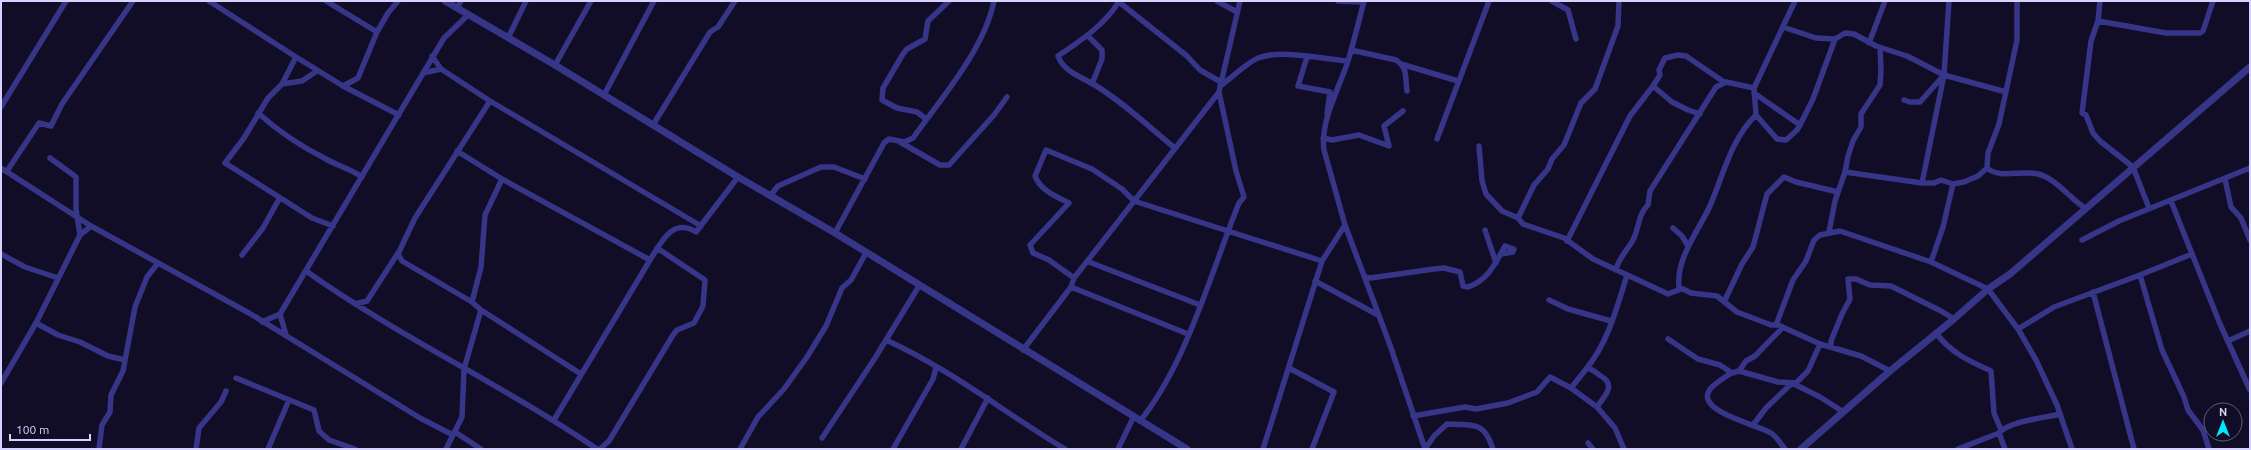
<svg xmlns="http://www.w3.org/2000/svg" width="2251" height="450" font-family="Ubuntu,sans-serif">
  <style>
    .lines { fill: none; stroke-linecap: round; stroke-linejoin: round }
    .minor { stroke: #373588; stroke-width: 5.5 }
    .tertiary { stroke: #373588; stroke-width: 7 }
  </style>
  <rect width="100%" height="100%" fill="#110d26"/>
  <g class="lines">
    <!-- minor -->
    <path class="minor" d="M 209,1 L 296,57
      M 326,1 L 377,32
      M 1119,1 C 1107,23 1079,42 1058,56 C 1063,71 1081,77 1093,84 C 1122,101 1149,127 1175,148
      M 1217,1 L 1237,12
      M 1338,1 L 1363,2
      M 1364,1 C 1359,21 1354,41 1348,61 C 1339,89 1320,121 1324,150 L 1345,225 L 1390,345 L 1425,449
      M 1552,1 L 1568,10 L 1576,39
      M 2017,1 L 2017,40 L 1999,124 L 1988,153 L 1987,168 C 2000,179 2021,170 2038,174 C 2057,179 2069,198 2085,208
      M 2100,1 L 2098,21 L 2091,41 L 2082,113 L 2086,115 L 2093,133 L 2100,141 L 2133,167 L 2149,208
      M 1119,2 L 1187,56 L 1200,70 L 1221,82
      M 457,8 L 461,1
      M 2098,21 L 2166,33 L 2200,33 L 2203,31 L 2213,1
      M 1783,27 L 1816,38 L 1835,39 L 1845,33 L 1854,34 L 1876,46 L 1907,56 L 1944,75 L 2006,92
      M 1088,36 L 1102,50 L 1102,59 L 1092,84
      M 508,38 L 526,1
      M 1869,43 L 1885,1
      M 1351,50 L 1396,60 C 1408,68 1405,77 1407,91
      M 432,56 L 441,69 L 490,101 L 415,218 L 398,254 L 402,261 L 472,302 L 481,310 L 464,369 L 462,417 L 446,449
      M 1307,57 L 1298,86 L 1330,92 L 1327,114
      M 1401,64 L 1458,81
      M 555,65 L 591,1
      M 423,73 L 441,69
      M 282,84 L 302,81 L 317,71
      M 343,86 L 358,78 L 377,32 L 388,13 L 398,1
      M 1220,86 C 1230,79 1248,62 1258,58 C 1282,49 1322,59 1348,61
      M 1754,88 L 1756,115 C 1730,140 1723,177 1709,208 C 1698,231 1676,259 1679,287 L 1691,293 L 1717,296 L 1737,312 L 1771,325 L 1778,325 L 1820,344 L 1861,356 L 1890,371
      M 1754,93 L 1800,125 L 1797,130 L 1786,140 L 1777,139 L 1756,115
      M 604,95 L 654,1
      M 1904,100 L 1910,102 L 1920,102 L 1944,75
      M 490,101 L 701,226
      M 1,107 L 66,1
      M 258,113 C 278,131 302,147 326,159 C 338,166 351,169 362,177
      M 1700,114 L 1688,110 L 1672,102 L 1653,86 L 1660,75 L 1659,70 L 1665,58 L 1678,55 L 1686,56 L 1724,82
      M 926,119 L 917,112 L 897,108 L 882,100 L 883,88 L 903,54 L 907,49 L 925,39 L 928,21 L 949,1
      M 653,125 L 710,32 L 718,27 L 735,1
      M 1800,125 L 1813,99 L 1835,39
      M 1323,138 L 1332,140 L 1359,135 L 1389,146 L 1384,126 L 1403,111
      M 1437,139 L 1489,1
      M 900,142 L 940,165 L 949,165 L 994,115 L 1007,97
      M 1479,146 L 1482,181 L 1486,194 L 1502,211 L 1518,218 L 1523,224 L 1564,238 L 1593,259 L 1668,294 L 1681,289
      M 457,151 L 502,179 L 650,260 C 661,243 672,217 696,232 L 738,177
      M 50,158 L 76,177 L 76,209 L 80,235
      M 1,168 L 91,226 L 249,313 L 420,418 L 453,435
      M 7,171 L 39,123 L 51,126 L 62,104 L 133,1
      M 1845,172 L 1922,183 L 1934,183 L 1941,180 L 1953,184 L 1964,182 L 1978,176 L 1987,168
      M 2225,179 L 2231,207 L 2241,218 L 2250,240
      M 1922,183 L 1944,75 L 1949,1
      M 770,196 L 778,186 L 821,167 L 834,167 L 865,179
      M 2171,201 L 2220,324 L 2250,390
      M 1518,218 L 1534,185 L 1548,169 L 1552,159 L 1564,145 L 1581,103 L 1595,89 L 1618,26 L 1619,1
      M 333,226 L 312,218 L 225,163 L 244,138 L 268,98 L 282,84 L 296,57 L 343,86 L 399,115
      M 1673,228 L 1682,236 L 1688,246
      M 1485,230 L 1496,263
      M 1829,232 L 1835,201 L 1845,172 L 1848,156 L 1853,141 L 1861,127 L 1861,114 L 1880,85 L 1881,70 L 1880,48
      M 835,233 L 884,143 L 889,139 L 904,142 L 913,138 C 942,97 984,50 994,1
      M 2082,240 L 2119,221 L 2250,168
      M 1567,241 L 1630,116 L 1653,86
      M 1,254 L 25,267 L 58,278
      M 242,255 L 263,228 L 279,199
      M 1089,262 L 1200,305
      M 1931,262 L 1943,227 L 1953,184
      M 1616,270 C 1619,257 1627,251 1633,240 C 1639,229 1638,214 1648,205 L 1650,191 L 1716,87 L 1726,82 L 1754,88 L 1795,1
      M 306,271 C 399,337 503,385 597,449
      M 2140,275 L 2192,254
      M 1365,277 L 1370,278 L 1434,269 L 1444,268 L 1460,272 L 1463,286 L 1468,287 C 1488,280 1495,264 1505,246 L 1514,249 L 1513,252 L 1501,254
      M 1074,278 L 1049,260 L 1033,253 L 1030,245 L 1069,203 C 1057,197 1040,190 1035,176 L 1046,150 L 1092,169 L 1122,189 L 1134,201 L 1322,261
      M 1315,281 L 1378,315
      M 1071,287 L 1188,334
      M 2093,292 L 2134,449
      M 1549,300 L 1568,309 L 1611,321
      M 472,302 L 481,267 L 485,215 L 502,179
      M 1724,302 L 1742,264 L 1753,247 L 1767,194 L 1784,177 L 1796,182 L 1838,192
      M 355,304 L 367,301 L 398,253
      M 481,310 L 581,374
      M 280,314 L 286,335
      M 262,322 L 280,314 L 444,38 L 468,15
      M 36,323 L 58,335 L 80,342 L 108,356 L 125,360
      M 1776,325 L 1793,280 L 1806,261 L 1814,240 L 1820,235 L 1840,231 L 1931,262 L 1988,289 L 2018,329 L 2036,360 L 2057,405 L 2072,449
      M 2018,329 L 2054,307 L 2140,275 L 2162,350 L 2184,397 L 2188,410 L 2203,430 L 2209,449
      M 1936,333 C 1951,353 1969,361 1991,371 L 1994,413 L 2001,430
      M 1668,339 L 1698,359 L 1720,365 L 1732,373 L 1739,371 L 1778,382 L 1796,383 L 1808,371 L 1820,344
      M 886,340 C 950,369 1005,413 1065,449
      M 2228,341 L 2250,331
      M 1831,347 L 1831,341 L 1842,314 L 1850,299 L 1848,279 L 1856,279 L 1870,285 L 1891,286 L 1941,311 L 1954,319
      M 1023,350 L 1071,287 L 1074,278 L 1096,250 L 1219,92
      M 1289,368 L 1334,392 L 1312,449
      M 1586,369 C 1608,343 1617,307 1627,275
      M 1739,371 L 1746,361 L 1755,356 L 1783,327
      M 1732,373 C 1725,376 1718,382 1712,387 C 1689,410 1759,425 1771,433 C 1776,436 1781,444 1785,449
      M 236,378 L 314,410 L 319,431 L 329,440 L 355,449
      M 1,383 L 36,323 L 80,235 L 91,226
      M 1571,388 L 1587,368 C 1593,369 1596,373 1601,376 C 1617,386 1604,396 1597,407 L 1615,428 L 1624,449
      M 1413,416 L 1465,407 L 1476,409 L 1508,403 L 1537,392 L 1550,377 L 1571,388 L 1597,407
      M 554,420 L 650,260
      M 1140,421 C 1187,363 1211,272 1239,203 L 1244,197 L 1236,171 L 1219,92 L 1240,1
      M 1753,425 L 1766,408 L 1792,383 L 1820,397 L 1842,411
      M 455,432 L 481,449
      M 822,438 L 875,358 L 919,286
      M 1588,443 L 1593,449
      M 99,449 L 102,425 L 110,412 L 111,395 L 123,371 L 135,307 L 147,277 L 158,263
      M 196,449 L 199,428 L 221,402 L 226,391
      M 268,449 L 289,400
      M 600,449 L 609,441 L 673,335 L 677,330 L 694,323 L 703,306 L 705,280 L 657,248
      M 740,449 L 758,417 L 784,389 L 807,357 L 826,326 L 842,288 L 851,280 L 866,253
      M 893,449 L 933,379 L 936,368
      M 961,449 L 988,398
      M 1118,449 L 1134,416
      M 1263,449 L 1322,261 L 1345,225
      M 1425,449 L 1434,436 L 1447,424 C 1473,426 1484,420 1493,449
      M 1958,449 L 1999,433
      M 2005,449 L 1999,433 C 2010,421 2044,418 2060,414"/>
    <!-- tertiary -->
    <path class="tertiary" d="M 445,1 L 555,65 L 738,177 L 835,233 L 1187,449
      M 1801,449 L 1890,371 L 1954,319 L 1988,289 L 2010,274 L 2250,67"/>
  </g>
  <!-- border -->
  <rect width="2251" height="450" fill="none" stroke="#d7d2ff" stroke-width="4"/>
  <!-- north arrow -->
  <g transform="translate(2223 422)"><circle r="19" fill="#110d26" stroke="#605c7d"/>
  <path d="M0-3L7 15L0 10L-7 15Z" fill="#00e7fd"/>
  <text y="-6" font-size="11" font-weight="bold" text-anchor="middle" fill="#d7d2ff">N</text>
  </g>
  <!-- scale -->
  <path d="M10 434v6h80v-6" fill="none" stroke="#d7d2ff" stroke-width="2"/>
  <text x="16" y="434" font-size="12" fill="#d7d2ff" stroke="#110d26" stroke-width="3" paint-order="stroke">100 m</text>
</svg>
